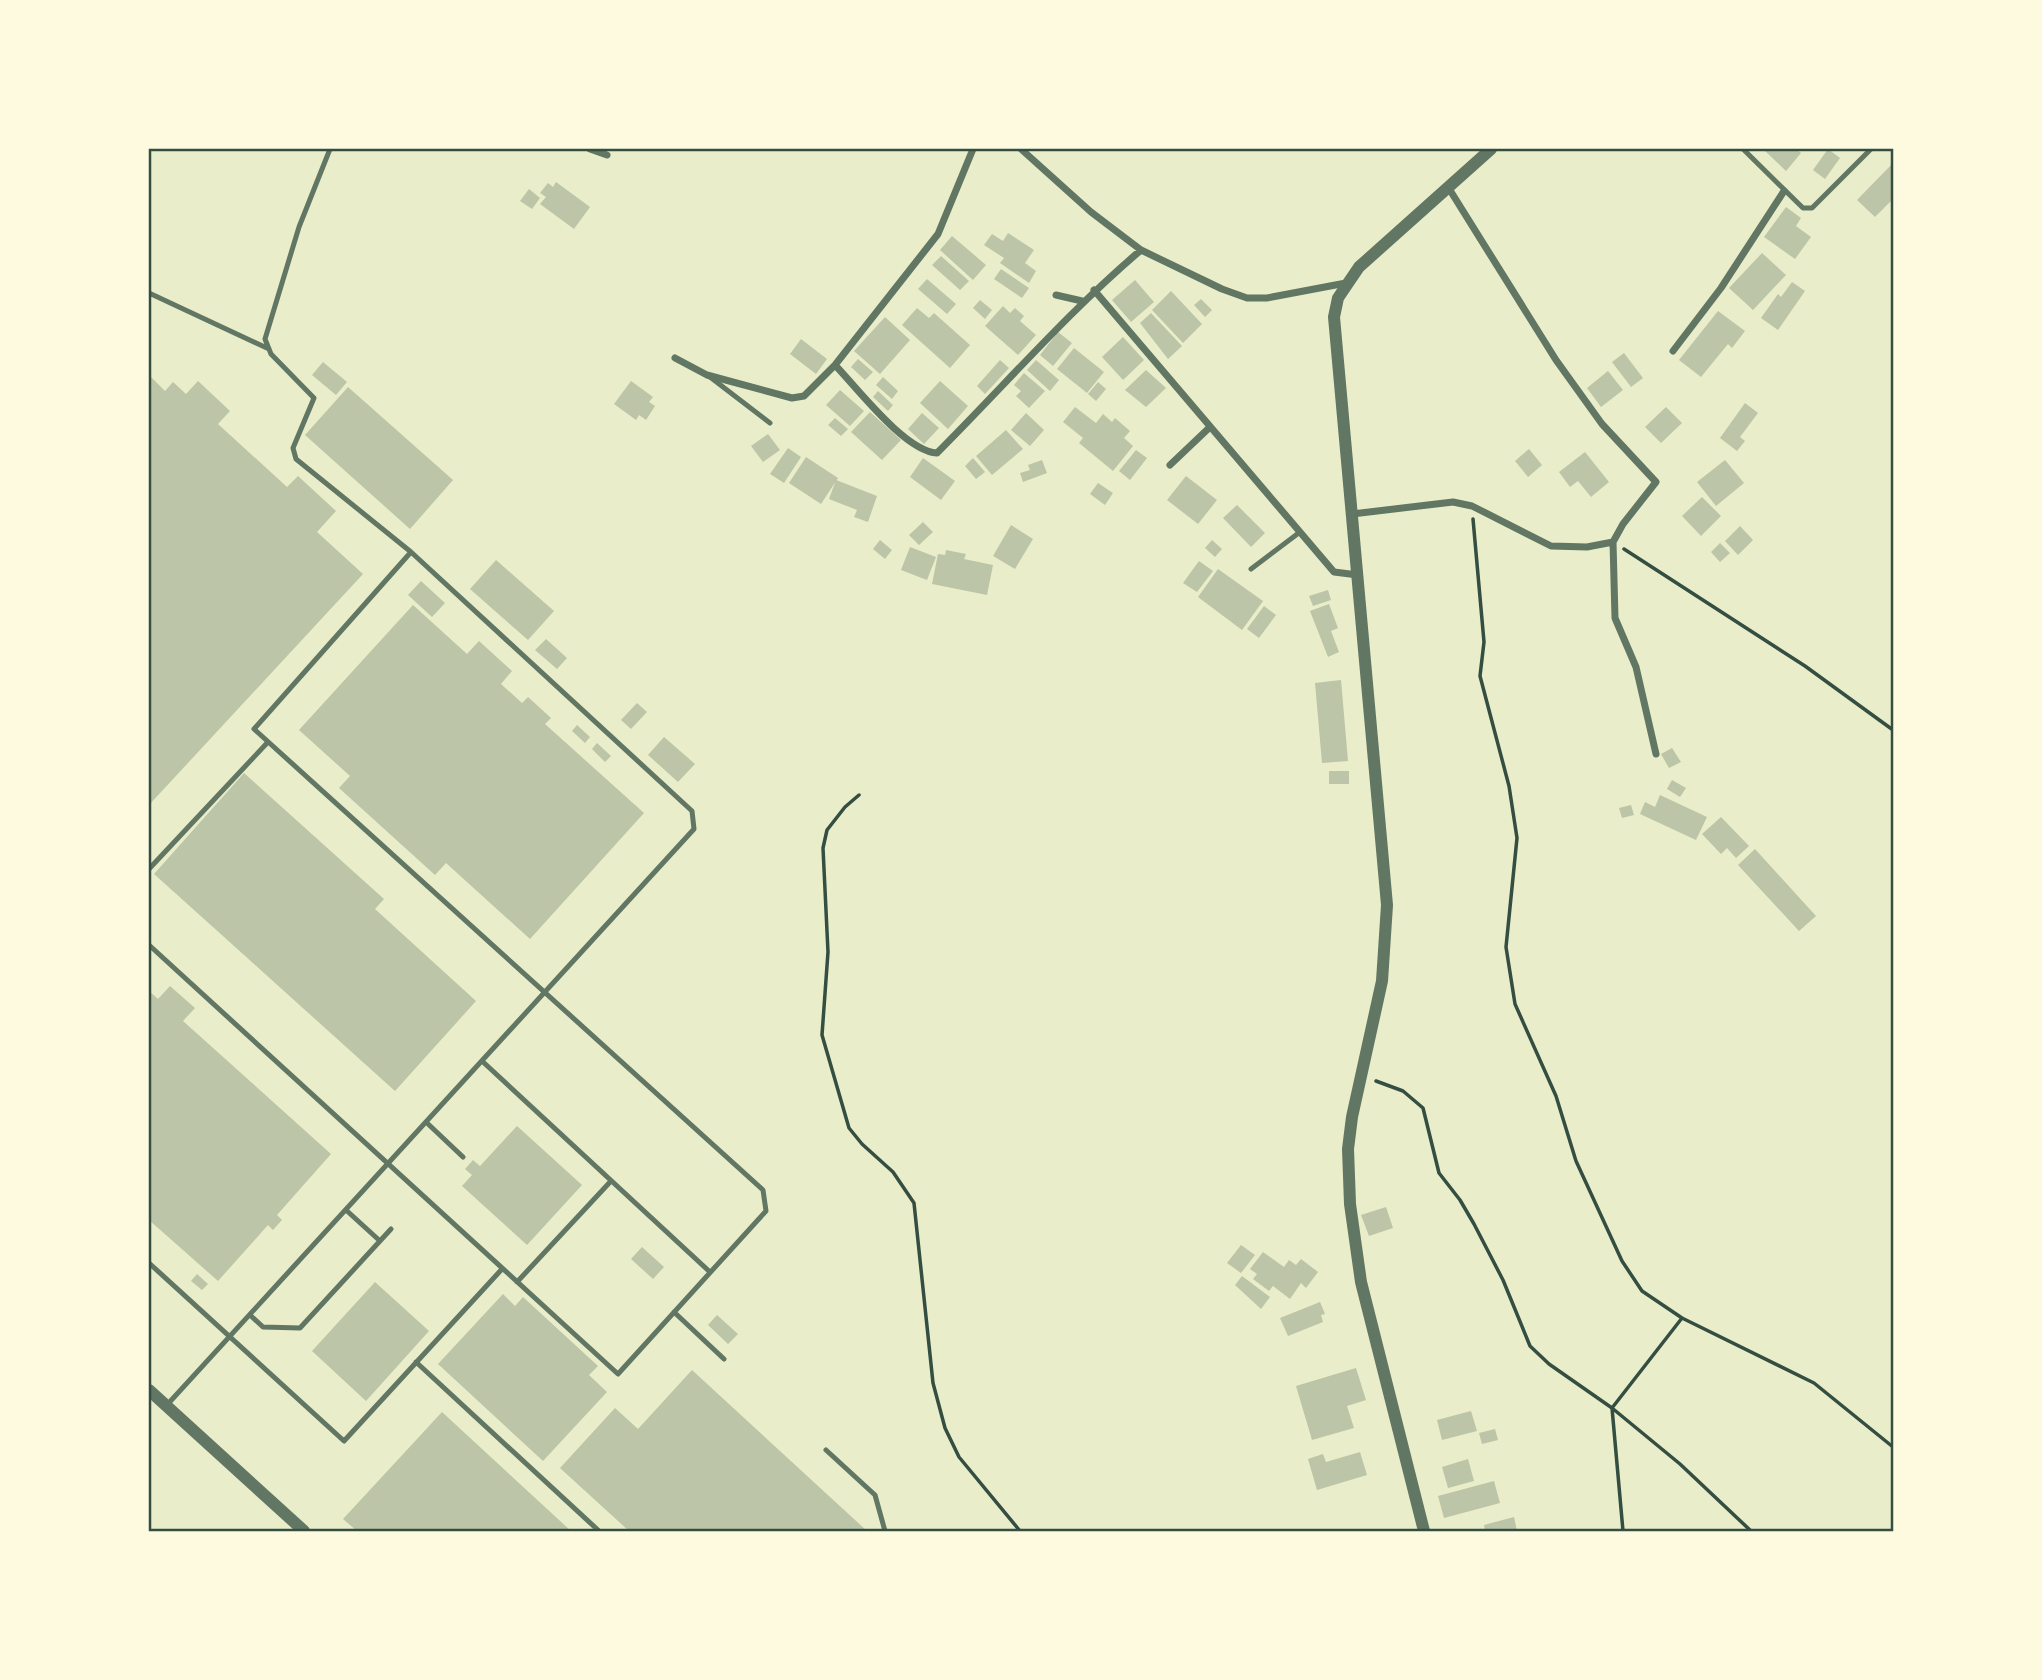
<svg xmlns="http://www.w3.org/2000/svg" width="2042" height="1680" font-family="Poppins,sans-serif">
  <style>
    .building { fill: #bcc5a7 }
    .lines { fill: none; stroke-linecap: round; stroke-linejoin: round }
    .path { stroke: #344e41; stroke-width: 3.5 }
    .service { stroke: #617663; stroke-width: 5 }
    .minor { stroke: #617663; stroke-width: 7 }
    .tertiary { stroke: #617663; stroke-width: 12 }
    .neatline { fill: none; stroke: #344e41; stroke-width: 2.5 }
  </style>
  <rect width="100%" height="100%" fill="#e9edc9"/>
  <!-- building -->
  <path class="building" d="M 1763,149 L 1796,149 L 1801,153 L 1786,171 Z
    M 1828,149 L 1840,158 L 1825,179 L 1813,170 Z
    M 1893,163 L 1893,199 L 1875,217 L 1857,200 Z
    M 556,182 L 590,207 L 574,229 L 540,204 L 546,197 L 540,193 L 548,183 L 553,187 Z
    M 529,189 L 540,198 L 532,209 L 520,201 Z
    M 1786,207 L 1801,218 L 1796,226 L 1811,237 L 1795,259 L 1764,237 Z
    M 1008,233 L 1034,250 L 1025,263 L 1036,271 L 1029,283 L 1000,263 L 1004,258 L 984,245 L 992,234 L 1003,241 Z
    M 952,236 L 986,265 L 973,280 L 940,250 Z
    M 1762,253 L 1786,275 L 1753,310 L 1729,288 Z
    M 941,256 L 969,281 L 960,290 L 932,265 Z
    M 1001,269 L 1029,288 L 1022,298 L 994,279 Z
    M 927,279 L 956,304 L 947,314 L 918,289 Z
    M 1135,280 L 1154,302 L 1131,322 L 1112,300 Z
    M 1792,282 L 1805,291 L 1778,330 L 1761,318 L 1778,294 L 1781,297 Z
    M 1171,291 L 1202,324 L 1183,343 L 1152,310 Z
    M 1201,299 L 1212,310 L 1205,317 L 1194,305 Z
    M 980,300 L 992,310 L 985,319 L 973,308 Z
    M 1003,306 L 1010,313 L 1015,308 L 1024,316 L 1020,321 L 1036,335 L 1018,355 L 985,326 Z
    M 917,308 L 929,318 L 934,313 L 970,345 L 950,368 L 902,325 Z
    M 1718,311 L 1745,331 L 1732,348 L 1728,344 L 1701,377 L 1679,360 Z
    M 1151,313 L 1182,346 L 1168,359 L 1140,323 Z
    M 885,317 L 910,340 L 880,374 L 854,351 Z
    M 1058,332 L 1072,343 L 1053,366 L 1040,355 Z
    M 1123,337 L 1144,360 L 1123,380 L 1102,357 Z
    M 801,339 L 827,359 L 816,374 L 790,354 Z
    M 1074,348 L 1104,372 L 1087,393 L 1057,369 Z
    M 1624,353 L 1643,378 L 1631,387 L 1612,362 Z
    M 858,359 L 873,372 L 865,380 L 851,367 Z
    M 1000,360 L 1009,368 L 985,394 L 977,386 Z
    M 1036,360 L 1059,380 L 1050,391 L 1027,370 Z
    M 323,362 L 347,382 L 336,395 L 312,375 Z
    M 1146,370 L 1166,388 L 1146,407 L 1125,390 Z
    M 1608,371 L 1623,390 L 1601,407 L 1587,388 Z
    M 1024,373 L 1045,391 L 1029,408 L 1016,396 L 1021,391 L 1014,385 Z
    M 149,375 L 165,391 L 173,382 L 186,394 L 198,381 L 230,411 L 218,424 L 287,487 L 298,476 L 336,511 L 317,532 L 363,574 L 149,805 Z
    M 883,377 L 898,391 L 892,399 L 876,385 Z
    M 631,381 L 653,397 L 649,402 L 655,406 L 646,420 L 639,415 L 636,420 L 614,404 Z
    M 940,381 L 968,406 L 948,429 L 920,403 Z
    M 1098,382 L 1106,389 L 1096,401 L 1088,394 Z
    M 348,387 L 453,480 L 410,529 L 305,435 Z
    M 840,390 L 864,411 L 850,426 L 826,405 Z
    M 878,391 L 893,405 L 888,411 L 873,397 Z
    M 1745,403 L 1758,413 L 1740,437 L 1745,441 L 1737,451 L 1720,438 Z
    M 1075,407 L 1096,423 L 1103,414 L 1112,422 L 1115,418 L 1130,431 L 1124,438 L 1133,446 L 1113,471 L 1079,443 L 1083,438 L 1063,422 Z
    M 1666,407 L 1682,423 L 1661,443 L 1645,427 Z
    M 870,412 L 901,440 L 882,460 L 851,432 Z
    M 922,413 L 939,428 L 924,444 L 908,429 Z
    M 1026,413 L 1044,430 L 1030,446 L 1011,430 Z
    M 835,418 L 848,429 L 841,436 L 828,425 Z
    M 1006,430 L 1023,449 L 992,475 L 976,456 Z
    M 768,434 L 780,450 L 763,462 L 751,446 Z
    M 788,448 L 801,457 L 784,483 L 770,474 Z
    M 1529,449 L 1542,465 L 1528,477 L 1515,461 Z
    M 1136,450 L 1147,458 L 1130,480 L 1119,471 Z
    M 1585,452 L 1609,482 L 1591,497 L 1578,481 L 1570,487 L 1559,472 Z
    M 806,457 L 838,478 L 821,504 L 789,483 Z
    M 923,458 L 955,481 L 941,500 L 910,477 Z
    M 973,458 L 985,472 L 976,479 L 965,466 Z
    M 1042,460 L 1047,473 L 1023,482 L 1020,473 L 1030,470 L 1028,465 Z
    M 1725,460 L 1744,483 L 1716,506 L 1697,482 Z
    M 1186,476 L 1217,500 L 1198,524 L 1167,500 Z
    M 836,480 L 877,496 L 868,522 L 854,517 L 857,510 L 829,499 Z
    M 1098,483 L 1113,493 L 1105,505 L 1090,494 Z
    M 1702,497 L 1721,516 L 1701,536 L 1682,516 Z
    M 1237,505 L 1265,533 L 1251,547 L 1223,518 Z
    M 923,522 L 933,532 L 919,545 L 909,535 Z
    M 1011,525 L 1033,539 L 1015,569 L 993,556 Z
    M 1740,526 L 1753,540 L 1738,555 L 1725,541 Z
    M 880,540 L 892,550 L 885,559 L 873,549 Z
    M 1212,540 L 1222,549 L 1215,557 L 1205,548 Z
    M 1720,543 L 1730,553 L 1720,562 L 1711,552 Z
    M 910,547 L 936,557 L 927,580 L 901,570 Z
    M 946,550 L 966,554 L 964,559 L 993,565 L 987,595 L 932,584 L 938,554 L 945,555 Z
    M 496,560 L 554,611 L 528,640 L 470,589 Z
    M 1199,561 L 1213,571 L 1197,592 L 1183,583 Z
    M 1218,569 L 1263,601 L 1242,630 L 1198,597 Z
    M 421,581 L 445,603 L 432,617 L 408,595 Z
    M 1328,590 L 1331,600 L 1313,606 L 1309,596 Z
    M 1329,604 L 1338,628 L 1331,631 L 1339,652 L 1328,657 L 1310,611 Z
    M 413,605 L 467,654 L 479,641 L 512,671 L 501,684 L 522,703 L 528,697 L 551,718 L 545,724 L 644,813 L 530,939 L 446,863 L 435,875 L 339,788 L 350,776 L 299,730 Z
    M 1264,606 L 1276,615 L 1259,638 L 1247,629 Z
    M 546,639 L 567,658 L 557,669 L 535,650 Z
    M 1341,680 L 1348,761 L 1322,763 L 1315,683 Z
    M 637,703 L 647,712 L 631,729 L 621,720 Z
    M 577,725 L 590,737 L 585,743 L 572,731 Z
    M 664,737 L 695,764 L 678,782 L 648,755 Z
    M 597,743 L 611,756 L 605,762 L 592,749 Z
    M 1672,748 L 1681,762 L 1669,768 L 1661,754 Z
    M 1329,771 L 1349,771 L 1349,784 L 1329,784 Z
    M 244,773 L 384,899 L 375,909 L 476,1001 L 395,1091 L 154,874 Z
    M 1672,780 L 1686,788 L 1680,797 L 1667,789 Z
    M 1660,795 L 1707,817 L 1696,840 L 1640,814 L 1645,802 L 1655,807 Z
    M 1631,805 L 1634,815 L 1622,818 L 1619,808 Z
    M 1721,817 L 1749,846 L 1736,858 L 1727,848 L 1721,854 L 1702,834 Z
    M 1755,849 L 1816,916 L 1799,931 L 1738,865 Z
    M 170,986 L 195,1008 L 183,1021 L 331,1154 L 277,1215 L 282,1220 L 273,1230 L 268,1225 L 218,1281 L 149,1220 L 149,991 L 158,999 Z
    M 517,1126 L 582,1185 L 527,1245 L 462,1186 L 472,1175 L 465,1169 L 473,1160 L 480,1166 Z
    M 1386,1207 L 1393,1228 L 1369,1236 L 1361,1215 Z
    M 1241,1245 L 1255,1255 L 1241,1273 L 1227,1263 Z
    M 642,1247 L 664,1267 L 653,1279 L 631,1259 Z
    M 1263,1252 L 1284,1267 L 1289,1260 L 1296,1265 L 1301,1259 L 1318,1272 L 1306,1288 L 1301,1283 L 1290,1299 L 1273,1286 L 1269,1291 L 1253,1279 L 1257,1274 L 1250,1269 Z
    M 197,1274 L 208,1284 L 202,1290 L 191,1281 Z
    M 1242,1276 L 1270,1297 L 1261,1309 L 1235,1285 Z
    M 375,1282 L 429,1331 L 366,1401 L 312,1351 Z
    M 503,1294 L 515,1306 L 523,1297 L 598,1366 L 589,1375 L 607,1392 L 543,1461 L 438,1364 Z
    M 1320,1302 L 1325,1314 L 1321,1315 L 1323,1322 L 1288,1336 L 1280,1318 Z
    M 717,1315 L 738,1334 L 728,1344 L 708,1325 Z
    M 1356,1368 L 1366,1400 L 1347,1406 L 1354,1428 L 1312,1440 L 1296,1386 Z
    M 692,1370 L 867,1531 L 629,1531 L 560,1468 L 615,1408 L 638,1429 Z
    M 1471,1411 L 1477,1431 L 1442,1440 L 1437,1420 Z
    M 442,1412 L 571,1531 L 357,1531 L 343,1519 Z
    M 1495,1429 L 1498,1440 L 1482,1444 L 1479,1433 Z
    M 1360,1452 L 1367,1475 L 1317,1490 L 1308,1459 L 1323,1454 L 1326,1462 Z
    M 1468,1459 L 1474,1481 L 1448,1488 L 1442,1467 Z
    M 1494,1481 L 1500,1503 L 1444,1518 L 1438,1496 Z
    M 1514,1517 L 1517,1531 L 1485,1531 L 1484,1525 Z"/>
  <g class="lines">
    <!-- path -->
    <path class="path" d="M 1473,519 L 1484,642 L 1480,676 L 1509,786 L 1517,838 L 1506,947 L 1515,1004 L 1556,1096 L 1576,1161 L 1622,1261 L 1642,1291 L 1682,1318 L 1814,1383 L 1893,1447
      M 1624,549 L 1805,666 L 1893,730
      M 859,795 L 845,807 L 827,830 L 823,848 L 828,952 L 822,1035 L 849,1128 L 862,1144 L 893,1172 L 914,1203 L 933,1383 L 945,1428 L 959,1457 L 1020,1531
      M 1376,1081 L 1403,1091 L 1423,1108 L 1439,1173 L 1460,1200 L 1474,1224 L 1503,1280 L 1530,1346 L 1549,1364 L 1612,1408 L 1680,1464 L 1751,1531
      M 1623,1531 L 1612,1408 L 1682,1318"/>
    <!-- service -->
    <path class="service" d="M 1743,149 L 1803,208 L 1812,208 L 1871,149
      M 149,293 L 269,349
      M 710,377 L 770,423
      M 1251,569 L 1300,532
      M 149,869 L 268,742
      M 149,945 L 618,1374 L 766,1211 L 763,1190 L 254,729 L 411,552
      M 482,1061 L 710,1272
      M 426,1122 L 463,1157
      M 346,1210 L 380,1241
      M 149,1263 L 344,1441 L 502,1269
      M 517,1282 L 611,1181
      M 674,1312 L 724,1359
      M 250,1315 L 263,1327 L 300,1328 L 391,1229
      M 416,1362 L 599,1531
      M 166,1406 L 694,829 L 692,811 L 411,552 L 296,459 L 293,448 L 314,398 L 271,354 L 265,339 L 299,227 L 330,149
      M 826,1450 L 875,1495 L 885,1531"/>
    <!-- minor -->
    <path class="minor" d="M 590,149 L 607,155
      M 1021,149 L 1091,212 L 1141,250 L 1222,289 L 1247,298 L 1267,298 L 1346,283
      M 1448,187 L 1556,360 L 1602,424 L 1656,482 L 1623,524 L 1613,542 L 1615,618 L 1636,667 L 1656,754
      M 1094,290 L 1334,572 L 1358,575
      M 1056,295 L 1082,301
      M 1673,351 L 1721,288 L 1784,191
      M 675,358 L 707,375 L 792,398 L 804,396 L 835,365 L 938,234 L 973,149
      M 835,365 C 858,389 905,451 937,453 C 1005,385 1068,312 1141,250
      M 1170,465 L 1210,427
      M 1352,514 L 1453,502 L 1472,506 L 1551,546 L 1587,547 L 1613,542"/>
    <!-- tertiary -->
    <path class="tertiary" d="M 149,1390 L 304,1531
      M 1424,1531 L 1361,1282 L 1350,1204 L 1348,1149 L 1352,1117 L 1382,981 L 1387,905 L 1334,317 L 1338,298 L 1359,267 L 1491,149"/>
  </g>
  <!-- border -->
  <rect width="2042" height="1680" fill="none" stroke="#fefae0" stroke-width="301"/>
  <rect x="150" y="150" width="1742" height="1380" class="neatline"/>
</svg>
